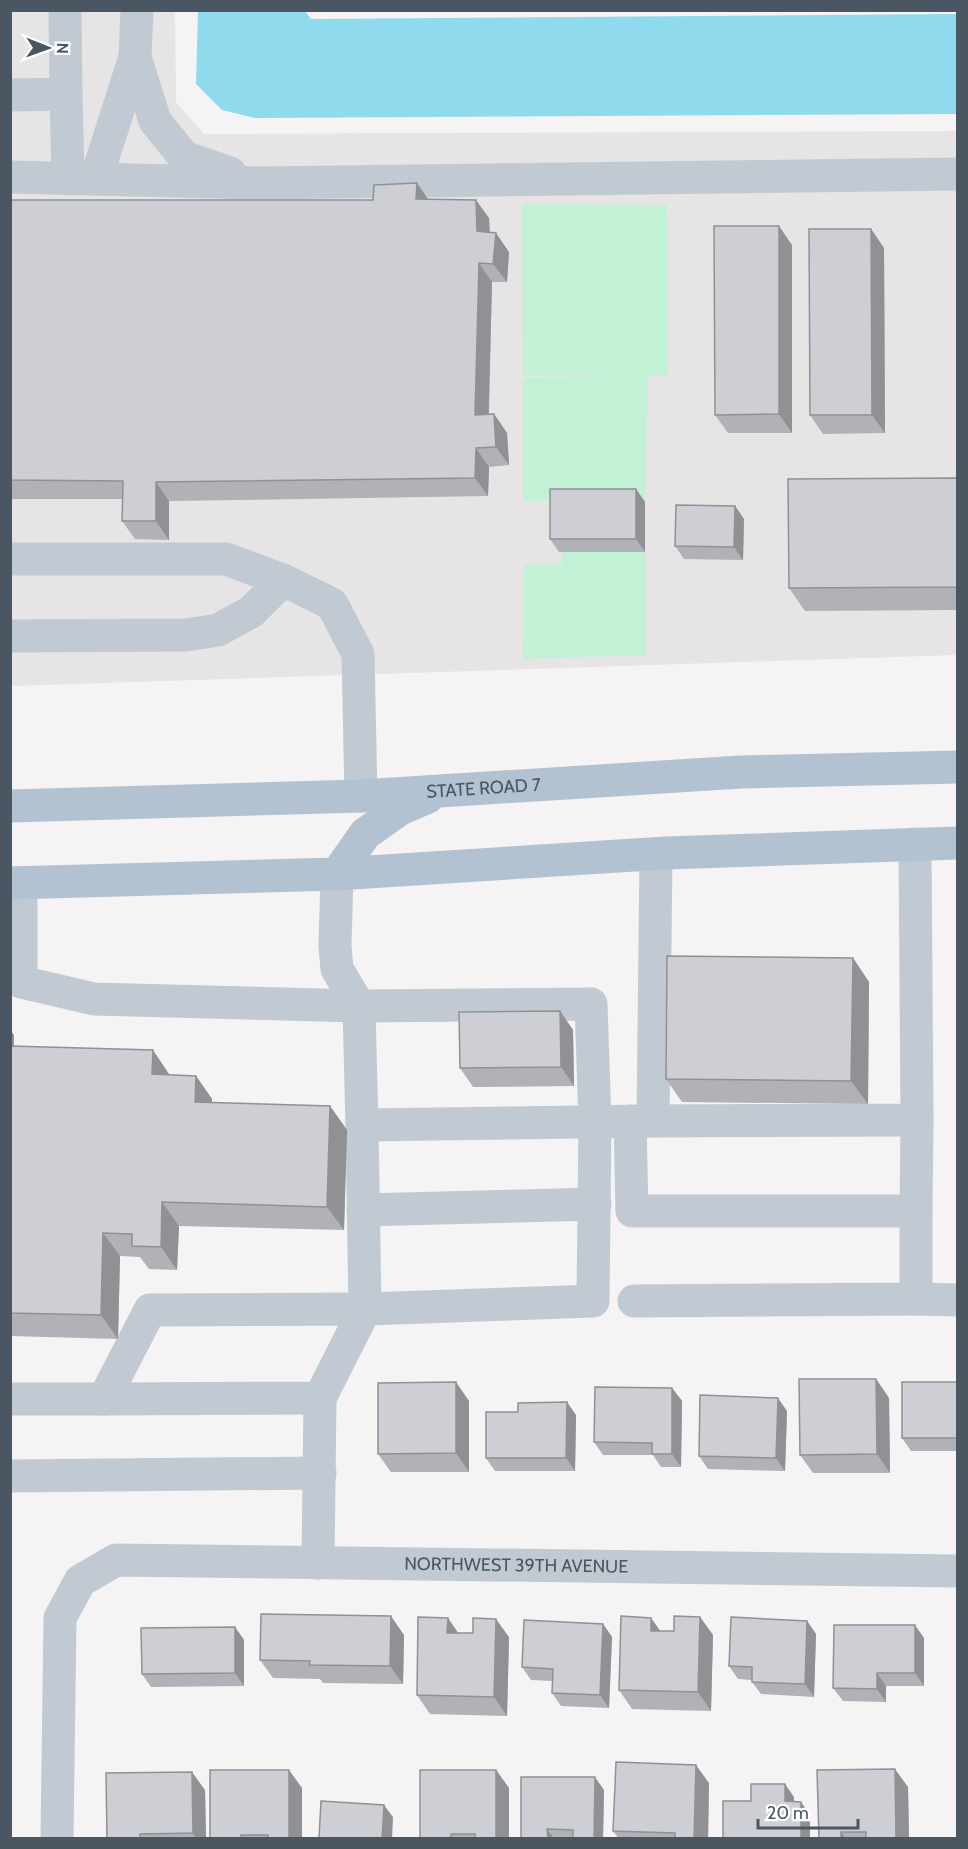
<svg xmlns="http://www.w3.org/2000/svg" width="968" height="1849" font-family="Cabin,sans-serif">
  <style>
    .education { fill: #e6e4e5 }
    .green { fill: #c3f1d5 }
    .water { fill: #90daee }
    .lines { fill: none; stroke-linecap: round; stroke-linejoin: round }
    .minor { stroke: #c1cad2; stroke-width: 33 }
    .major { stroke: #b3c2d1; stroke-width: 33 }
    .wall { fill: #b0b2b7 }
    .shaded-wall { fill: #909195 }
    .building { fill: #cdcfd5; stroke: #909195; stroke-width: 1.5 }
    .labels { text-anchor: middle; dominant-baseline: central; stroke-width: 5; stroke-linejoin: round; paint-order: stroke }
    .street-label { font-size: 18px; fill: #4a5661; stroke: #fff }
  </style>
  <rect width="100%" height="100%" fill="#f5f3f3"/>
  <!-- education -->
  <path class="education" d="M 10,11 L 175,11 L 176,102 L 204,134 L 957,131 L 957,655 L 11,686 Z"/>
  <!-- green -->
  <path class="green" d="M 522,204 L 667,205 L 668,376 L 648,376 L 645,499 L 646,655 L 523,659 L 524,565 L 562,564 L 563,501 L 523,501 L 523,378 L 612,376 L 523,375 Z"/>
  <!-- water -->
  <path class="water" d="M 198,11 L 305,11 L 311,19 L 957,14 L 957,114 L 255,118 L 222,110 L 196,84 Z"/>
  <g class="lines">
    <!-- minor -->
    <g class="minor">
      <path d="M 137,10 L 135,57 L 155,121 L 184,157 L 230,173"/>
      <path d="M 66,94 L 68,179"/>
      <path d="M 10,95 L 66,94 L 65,10"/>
      <path d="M 10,177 L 260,183 L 958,174"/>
      <path d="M 96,179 L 135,57"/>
      <path d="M 10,559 L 226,559 L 283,580"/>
      <path d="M 10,636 L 186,635 L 218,630 L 251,612 L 283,580 L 332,604 L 358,654 L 361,796"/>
      <path d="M 656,854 L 653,1121 L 917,1120 L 915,844"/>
      <path d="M 337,874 L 335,946 L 337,969 L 359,1006 L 362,1125 L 653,1121"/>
      <path d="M 21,883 L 21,982 L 94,999 L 359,1006 L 591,1004 L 595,1122 L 593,1301 L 365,1309 L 362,1125"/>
      <path d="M 630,1121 L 632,1211 L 916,1211 L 917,1120"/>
      <path d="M 363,1210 L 595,1204"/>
      <path d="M 916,1299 L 958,1300"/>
      <path d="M 634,1301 L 916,1299 L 916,1211"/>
      <path d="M 365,1309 L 320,1398 L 104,1399 L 150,1310 Z"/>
      <path d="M 10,1399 L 104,1399"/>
      <path d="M 10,1476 L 320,1473"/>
      <path d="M 318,1563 L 320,1398"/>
      <path id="s1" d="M 57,1838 L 60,1618 L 80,1581 L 116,1560 L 958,1571"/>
    </g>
    <!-- major -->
    <g class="major">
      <path id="s2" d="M 10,806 L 361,796 L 741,772 L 958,767"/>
      <path d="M 337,874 L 365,834 L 400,809 L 428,797"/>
      <path d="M 10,883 L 337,874 L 666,853 L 958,843"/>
    </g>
  </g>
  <!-- wall -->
  <path class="wall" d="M 417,183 L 427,199 L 489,218 L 490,232 L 509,252 L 507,282 L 492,282 L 489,414 L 494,414 L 507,433 L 509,465 L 489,467 L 488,496 L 169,501 L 169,540 L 135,539 L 122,521 L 123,499 L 10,499 L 10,200 L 373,200 Z
    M 871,229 L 884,248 L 885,433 L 823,434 L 810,415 Z
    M 792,245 L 792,433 L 728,433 L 715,415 Z
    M 957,478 L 957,610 L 805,611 L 789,588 Z
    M 636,489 L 645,502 L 645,552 L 559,552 L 550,539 Z
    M 735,506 L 744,519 L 743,560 L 684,559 L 675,546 Z
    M 853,958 L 869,982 L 868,1104 L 682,1102 L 666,1079 Z
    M 560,1011 L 573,1030 L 574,1086 L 473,1087 L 460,1068 Z
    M 10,1030 L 14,1035 L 14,1046 L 169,1074 L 169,1075 L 196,1076 L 212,1099 L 212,1103 L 330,1106 L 347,1130 L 344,1230 L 179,1226 L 177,1270 L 149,1269 L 140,1257 L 120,1256 L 118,1339 L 10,1336 Z
    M 876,1379 L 889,1398 L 890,1473 L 813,1473 L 800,1455 Z
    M 957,1382 L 957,1451 L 911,1451 L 902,1438 Z
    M 672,1388 L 682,1401 L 681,1467 L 661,1467 L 653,1455 L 603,1455 L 594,1442 Z
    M 469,1401 L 469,1472 L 391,1472 L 378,1454 Z
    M 787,1411 L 785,1471 L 708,1469 L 699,1456 Z
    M 518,1412 L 576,1415 L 575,1471 L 495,1471 L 486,1458 Z
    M 700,1617 L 713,1635 L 711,1711 L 632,1709 L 619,1690 L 651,1618 L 660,1631 L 674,1631 Z
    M 807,1621 L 816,1634 L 814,1697 L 761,1694 L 752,1682 L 752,1680 L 738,1679 L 729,1666 Z
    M 603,1624 L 612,1637 L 609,1708 L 561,1706 L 552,1693 L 553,1681 L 531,1680 L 522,1667 Z
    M 235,1627 L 244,1640 L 244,1686 L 151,1687 L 142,1674 Z
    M 458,1633 L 509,1637 L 507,1716 L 430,1714 L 417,1695 Z
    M 404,1635 L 403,1684 L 323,1683 L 320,1679 L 273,1678 L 260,1660 Z
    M 924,1638 L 924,1686 L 886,1686 L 886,1702 L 843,1701 L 833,1688 Z
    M 496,1770 L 509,1788 L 509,1839 L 420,1839 Z
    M 709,1783 L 708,1839 L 619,1839 L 613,1831 Z
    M 908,1787 L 909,1839 L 819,1839 Z
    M 302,1788 L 302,1839 L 210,1839 Z
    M 205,1790 L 206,1839 L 107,1839 Z
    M 604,1790 L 603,1839 L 521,1839 Z"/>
  <!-- shaded-wall -->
  <path class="shaded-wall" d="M 417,183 L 430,202 L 416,199 Z
    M 476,200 L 489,218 L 490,250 L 477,231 Z
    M 779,226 L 792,245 L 792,433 L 779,414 Z
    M 871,229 L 884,248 L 885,433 L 872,415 Z
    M 496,233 L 509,252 L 507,282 L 493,264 Z
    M 479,263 L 492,282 L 488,433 L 475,415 Z
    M 494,414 L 507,433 L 509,465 L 496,447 Z
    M 476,448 L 489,467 L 488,496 L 475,478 Z
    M 156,482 L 169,501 L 169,540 L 156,521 Z
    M 636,489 L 645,502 L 645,552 L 636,539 Z
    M 735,506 L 744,519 L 743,560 L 734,547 Z
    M 853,958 L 869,982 L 868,1104 L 851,1081 Z
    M 560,1011 L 573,1030 L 574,1086 L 561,1067 Z
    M 10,1030 L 14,1035 L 14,1069 L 10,1065 Z
    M 153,1050 L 169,1074 L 169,1098 L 152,1074 Z
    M 196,1076 L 212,1099 L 212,1126 L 195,1102 Z
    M 330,1106 L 347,1130 L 344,1230 L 327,1207 Z
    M 162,1202 L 179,1226 L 177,1270 L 161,1247 Z
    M 103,1233 L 120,1256 L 118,1339 L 101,1315 Z
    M 876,1379 L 889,1398 L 890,1473 L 877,1454 Z
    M 456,1382 L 469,1401 L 469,1472 L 456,1453 Z
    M 672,1388 L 682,1401 L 681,1467 L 672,1454 Z
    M 778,1398 L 787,1411 L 785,1471 L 776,1458 Z
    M 567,1402 L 576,1415 L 575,1471 L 566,1458 Z
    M 391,1616 L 404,1635 L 403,1684 L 390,1666 Z
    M 700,1617 L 713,1635 L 711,1711 L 698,1692 Z
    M 448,1618 L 461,1637 L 447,1633 Z
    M 651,1618 L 664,1636 L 651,1631 Z
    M 496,1619 L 509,1637 L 507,1716 L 494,1697 Z
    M 807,1621 L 816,1634 L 814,1697 L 805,1684 Z
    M 603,1624 L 612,1637 L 609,1708 L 600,1695 Z
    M 915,1625 L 924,1638 L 924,1686 L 915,1673 Z
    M 235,1627 L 244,1640 L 244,1686 L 235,1673 Z
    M 877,1673 L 886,1686 L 886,1702 L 877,1689 Z
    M 696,1765 L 709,1783 L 708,1839 L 694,1839 Z
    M 895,1769 L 908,1787 L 909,1839 L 896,1839 Z
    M 289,1770 L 302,1788 L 302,1839 L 289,1839 Z
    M 496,1770 L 509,1788 L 509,1839 L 496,1839 Z
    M 192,1772 L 205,1790 L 206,1839 L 196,1839 L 193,1833 Z
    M 595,1777 L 604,1790 L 603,1839 L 594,1839 Z
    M 785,1784 L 794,1797 L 794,1814 L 785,1801 Z
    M 801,1802 L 810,1815 L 810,1839 L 801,1839 Z
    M 384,1805 L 393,1817 L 392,1839 L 382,1839 Z
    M 547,1829 L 554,1839 L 548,1839 Z
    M 841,1832 L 846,1839 L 841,1839 Z"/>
  <!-- building -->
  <path class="building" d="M 417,183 L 416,199 L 476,200 L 477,231 L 496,233 L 493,264 L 479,263 L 475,415 L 494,414 L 496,447 L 476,448 L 475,478 L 156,482 L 156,521 L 122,521 L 123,481 L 10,480 L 10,200 L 373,200 L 374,185 Z
    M 714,226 L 779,226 L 779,414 L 715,415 Z
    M 809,229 L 871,229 L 872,415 L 810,415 Z
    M 957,478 L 957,587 L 789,588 L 788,479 Z
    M 550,489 L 636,489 L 636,539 L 550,539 Z
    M 676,505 L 735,506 L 734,547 L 675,546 Z
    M 667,956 L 853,958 L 851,1081 L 666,1079 Z
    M 560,1011 L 561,1067 L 460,1068 L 459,1012 Z
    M 10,1046 L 153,1050 L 152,1074 L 196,1076 L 195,1102 L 330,1106 L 327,1207 L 162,1202 L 161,1247 L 132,1246 L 132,1234 L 103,1233 L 101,1315 L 10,1313 Z
    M 799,1379 L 876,1379 L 877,1454 L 800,1455 Z
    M 456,1382 L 456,1453 L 378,1454 L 378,1383 Z
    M 902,1382 L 957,1382 L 957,1438 L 902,1438 Z
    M 595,1387 L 672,1388 L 672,1454 L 652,1454 L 652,1443 L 594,1442 Z
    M 700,1395 L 778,1398 L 776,1458 L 699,1456 Z
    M 567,1402 L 566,1458 L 486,1458 L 486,1412 L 518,1412 L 518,1403 Z
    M 261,1614 L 391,1616 L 390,1666 L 309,1665 L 310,1661 L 260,1660 Z
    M 621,1616 L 651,1618 L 651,1631 L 674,1631 L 674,1616 L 700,1617 L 698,1692 L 619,1690 Z
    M 418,1617 L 448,1618 L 447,1633 L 473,1633 L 473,1618 L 496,1619 L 494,1697 L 417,1695 Z
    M 731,1617 L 807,1621 L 805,1684 L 752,1682 L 752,1667 L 729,1666 Z
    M 524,1620 L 603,1624 L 600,1695 L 552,1693 L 553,1669 L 522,1667 Z
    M 834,1625 L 915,1625 L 915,1673 L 877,1673 L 877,1689 L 833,1688 Z
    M 235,1627 L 235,1673 L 142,1674 L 141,1628 Z
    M 616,1762 L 696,1765 L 694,1839 L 675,1839 L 675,1833 L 613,1831 Z
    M 895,1769 L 896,1839 L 866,1839 L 866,1832 L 841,1832 L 841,1839 L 819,1839 L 817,1770 Z
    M 210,1770 L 289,1770 L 289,1839 L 268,1839 L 268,1835 L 241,1835 L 241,1839 L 210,1839 Z
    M 420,1770 L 496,1770 L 496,1839 L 475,1839 L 475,1834 L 451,1834 L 451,1839 L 420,1839 Z
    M 192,1772 L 193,1833 L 140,1834 L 140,1839 L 107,1839 L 106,1773 Z
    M 521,1777 L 595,1777 L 594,1839 L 573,1839 L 573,1830 L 547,1829 L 548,1839 L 521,1839 Z
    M 751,1784 L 785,1784 L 785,1801 L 801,1802 L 801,1839 L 723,1839 L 723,1801 L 751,1801 Z
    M 321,1801 L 384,1805 L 382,1839 L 319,1839 Z"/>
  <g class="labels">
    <!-- street labels -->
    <g class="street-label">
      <text stroke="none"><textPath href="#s2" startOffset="474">STATE ROAD 7</textPath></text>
      <text stroke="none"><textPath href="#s1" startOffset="704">NORTHWEST 39TH AVENUE</textPath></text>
    </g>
  </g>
  <!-- border -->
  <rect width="968" height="1849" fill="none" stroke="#4a5661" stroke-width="24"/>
  <!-- north arrow -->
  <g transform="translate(48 48) rotate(91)" stroke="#ffffff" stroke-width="4.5" paint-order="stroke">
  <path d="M0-4.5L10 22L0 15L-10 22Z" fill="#4a5661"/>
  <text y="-9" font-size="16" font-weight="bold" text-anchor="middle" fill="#4a5661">N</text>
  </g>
  <!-- scale -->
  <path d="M758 1819v9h100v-9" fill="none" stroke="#4a5661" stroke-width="3"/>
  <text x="767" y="1819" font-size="18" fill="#4a5661" stroke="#ffffff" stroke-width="4.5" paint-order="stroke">20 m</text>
</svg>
